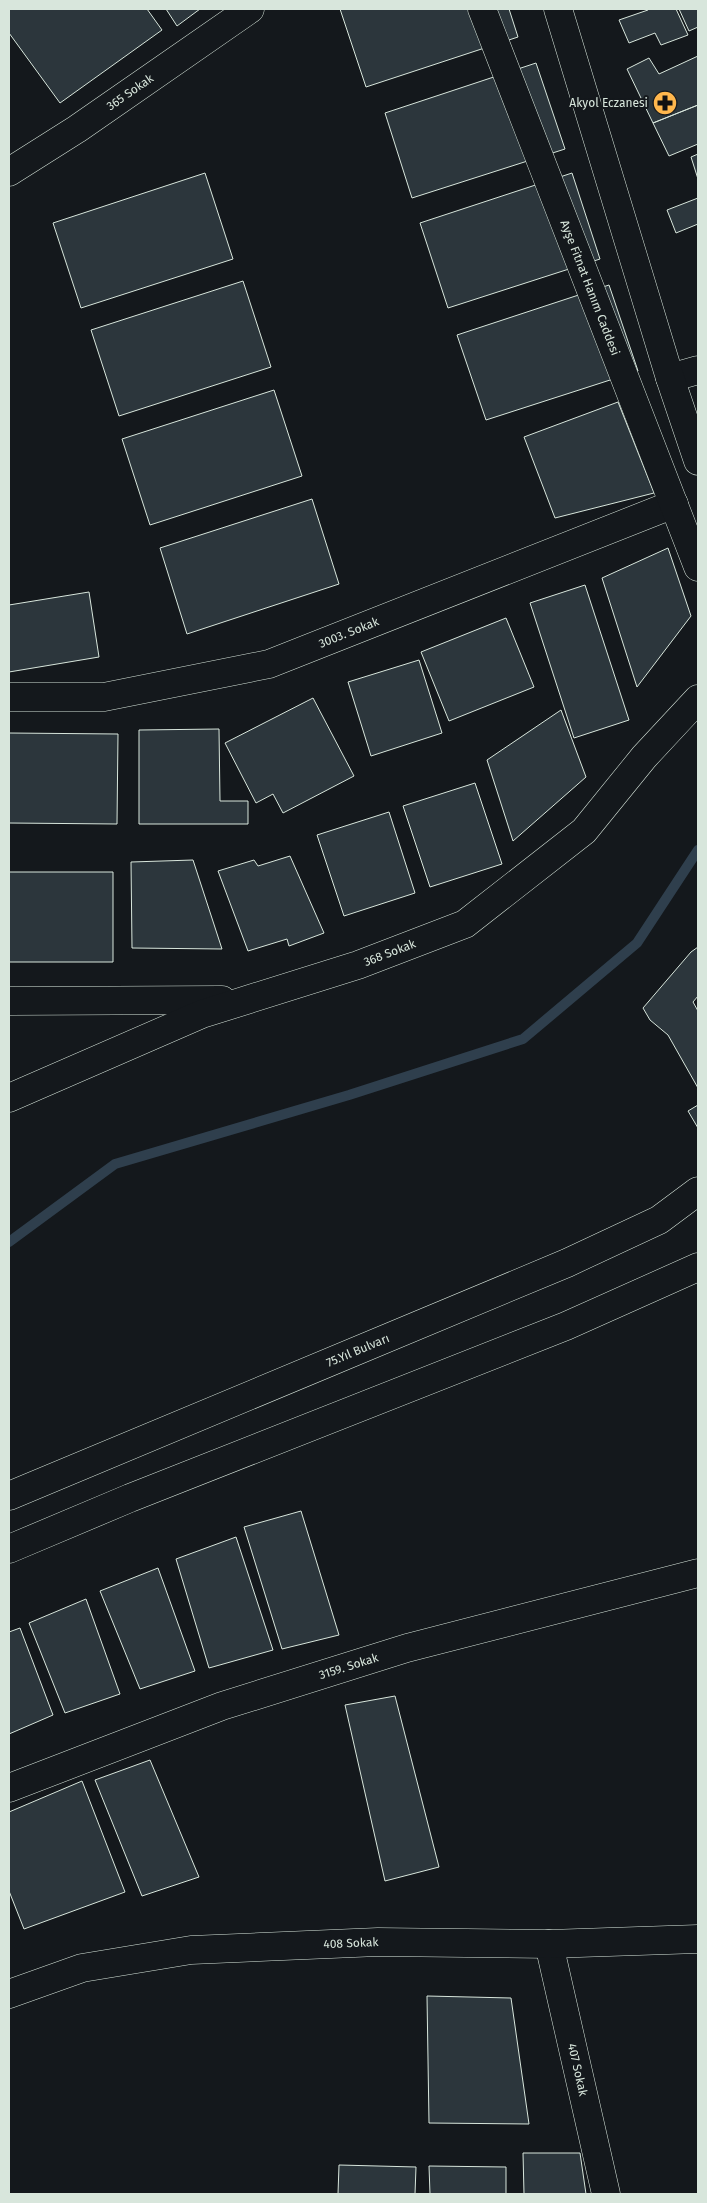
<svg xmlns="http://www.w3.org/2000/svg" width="707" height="2203" font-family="'Fira Sans',sans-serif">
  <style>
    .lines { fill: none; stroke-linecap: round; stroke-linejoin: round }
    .stream { stroke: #2f3f4d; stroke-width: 10 }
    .building { fill: #2c363c; stroke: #d8e6dc }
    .minor-casing { stroke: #d8e6dc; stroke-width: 29 }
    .major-casing { stroke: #d8e6dc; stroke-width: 29 }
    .minor { stroke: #14181c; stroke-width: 28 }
    .major { stroke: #14181c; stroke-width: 28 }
    .labels { text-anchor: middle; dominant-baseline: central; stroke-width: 4; stroke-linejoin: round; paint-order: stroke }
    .street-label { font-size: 12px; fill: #d8e6dc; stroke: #14181c }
    .poi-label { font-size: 12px; fill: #d8e6dc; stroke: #14181c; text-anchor: end }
  </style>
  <rect width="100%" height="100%" fill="#14181c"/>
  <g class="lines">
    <!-- stream -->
    <path class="stream" d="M 9,1242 L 115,1164 L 349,1095 L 523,1039 L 637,943 L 698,850"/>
  </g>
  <!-- building -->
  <path class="building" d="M 9,9 L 147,9 L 162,30 L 60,103 L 9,33 Z
    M 166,9 L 200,9 L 177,26 Z
    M 340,9 L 509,9 L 518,37 L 366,87 Z
    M 647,9 L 676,9 L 688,35 L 661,45 L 655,33 L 629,43 L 619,20 L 648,10 Z
    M 679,9 L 698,9 L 698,27 L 689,31 Z
    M 698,56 L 698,105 L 653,123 L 627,69 L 649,58 L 659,74 Z
    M 536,63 L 565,149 L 412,198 L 385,113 Z
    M 698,105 L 698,144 L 669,156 L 653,123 Z
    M 698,154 L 698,179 L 691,157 Z
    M 205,173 L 233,259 L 81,308 L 53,223 Z
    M 572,173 L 600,259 L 448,308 L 420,223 Z
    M 698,198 L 698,224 L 676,233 L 667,210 Z
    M 243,281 L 271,367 L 119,416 L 91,330 Z
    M 609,285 L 638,371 L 486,420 L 457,335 Z
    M 274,390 L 302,476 L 150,525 L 122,439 Z
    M 618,402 L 654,493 L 555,518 L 524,437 Z
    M 312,499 L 339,584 L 187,634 L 160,548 Z
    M 668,548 L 691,616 L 637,687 L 602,578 Z
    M 585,585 L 629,720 L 574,738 L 530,603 Z
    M 89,592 L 99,657 L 9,672 L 9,605 Z
    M 506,618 L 534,687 L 449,721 L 421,652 Z
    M 419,660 L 442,733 L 371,756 L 348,682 Z
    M 313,698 L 354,776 L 283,813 L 273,794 L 256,803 L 225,743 Z
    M 561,710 L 586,777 L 513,841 L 487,760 Z
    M 219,729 L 220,801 L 248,801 L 248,824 L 139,824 L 139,730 Z
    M 9,733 L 118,734 L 117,824 L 9,823 Z
    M 475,783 L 502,864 L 430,887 L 403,806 Z
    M 389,812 L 415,893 L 344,916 L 317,835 Z
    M 290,856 L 324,933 L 289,946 L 287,939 L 248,951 L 218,871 L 254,860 L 258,866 Z
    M 193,860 L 222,949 L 132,948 L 131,862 Z
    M 9,872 L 113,872 L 113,962 L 9,962 Z
    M 698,947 L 698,996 L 693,1002 L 698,1011 L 698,1088 L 668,1035 L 650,1020 L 643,1008 L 691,952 Z
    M 698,1105 L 698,1128 L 688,1111 Z
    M 301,1511 L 339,1635 L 282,1649 L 244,1527 Z
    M 236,1537 L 273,1650 L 209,1668 L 176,1559 Z
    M 158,1568 L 195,1671 L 140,1689 L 100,1591 Z
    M 86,1599 L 120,1694 L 65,1713 L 29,1623 Z
    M 20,1628 L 53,1715 L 9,1734 L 9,1632 Z
    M 395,1696 L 439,1867 L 385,1881 L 345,1705 Z
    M 150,1760 L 199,1877 L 142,1896 L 95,1780 Z
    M 82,1781 L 125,1892 L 24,1929 L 9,1891 L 9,1812 Z
    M 427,1996 L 511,1998 L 529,2124 L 429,2123 Z
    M 523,2153 L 580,2153 L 586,2194 L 524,2194 Z
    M 339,2165 L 416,2167 L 415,2194 L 338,2194 Z
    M 429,2166 L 506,2167 L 506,2194 L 430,2194 Z"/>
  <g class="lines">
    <!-- minor casing -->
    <g class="minor-casing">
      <g id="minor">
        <path id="s1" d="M 9,172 L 77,129 L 250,9"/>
        <path d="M 670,378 L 698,370"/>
        <path id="s2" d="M 9,697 L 104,697 L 269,664 L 674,504"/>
        <path d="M 9,1001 L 222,1000"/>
        <path id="s3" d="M 9,1098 L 202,1014 L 358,965 L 465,924 L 584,831 L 644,757 L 698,699"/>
        <path id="s4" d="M 9,1788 L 222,1706 L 407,1648 L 698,1573"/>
        <path id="s5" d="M 549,1944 L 606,2194"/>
        <path id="s6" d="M 9,1994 L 82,1968 L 191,1950 L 378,1942 L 549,1944 L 698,1939"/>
      </g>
    </g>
    <!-- major casing -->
    <g class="major-casing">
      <g id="major">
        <path id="s7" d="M 482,9 L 698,567"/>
        <path d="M 558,9 L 670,378 L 698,461"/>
        <path id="s8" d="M 9,1496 L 567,1263 L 659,1220 L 698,1191"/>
        <path d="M 9,1549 L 130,1498 L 566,1326 L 698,1267"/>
      </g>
    </g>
    <!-- minor -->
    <use href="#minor" class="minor"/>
    <!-- major -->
    <use href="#major" class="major"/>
  </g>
  <!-- icons -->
  <defs>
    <g id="pharmacy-disc" transform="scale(1.25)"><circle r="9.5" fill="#ffb74d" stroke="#14181c"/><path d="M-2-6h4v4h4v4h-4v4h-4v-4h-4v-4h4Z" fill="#111"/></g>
  </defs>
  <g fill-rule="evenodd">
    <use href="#pharmacy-disc" x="665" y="103"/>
  </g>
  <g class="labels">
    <!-- street labels -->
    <g class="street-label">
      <text stroke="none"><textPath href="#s1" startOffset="145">365 Sokak</textPath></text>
      <text stroke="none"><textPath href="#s7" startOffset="299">Ayşe Fitnat Hanım Caddesi</textPath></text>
      <text stroke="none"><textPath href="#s2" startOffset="349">3003. Sokak</textPath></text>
      <text stroke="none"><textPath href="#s3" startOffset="408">368 Sokak</textPath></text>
      <text stroke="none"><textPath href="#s8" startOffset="378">75.Yıl Bulvarı</textPath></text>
      <text stroke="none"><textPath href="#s4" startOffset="361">3159. Sokak</textPath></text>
      <text stroke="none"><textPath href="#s6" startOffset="348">408 Sokak</textPath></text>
      <text stroke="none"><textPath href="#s5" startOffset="129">407 Sokak</textPath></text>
    </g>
    <!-- poi labels -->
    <g class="poi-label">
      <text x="648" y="103">Akyol Eczanesi</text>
    </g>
  </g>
  <!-- border -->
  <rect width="707" height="2203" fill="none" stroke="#d8e6dc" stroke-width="20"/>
</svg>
